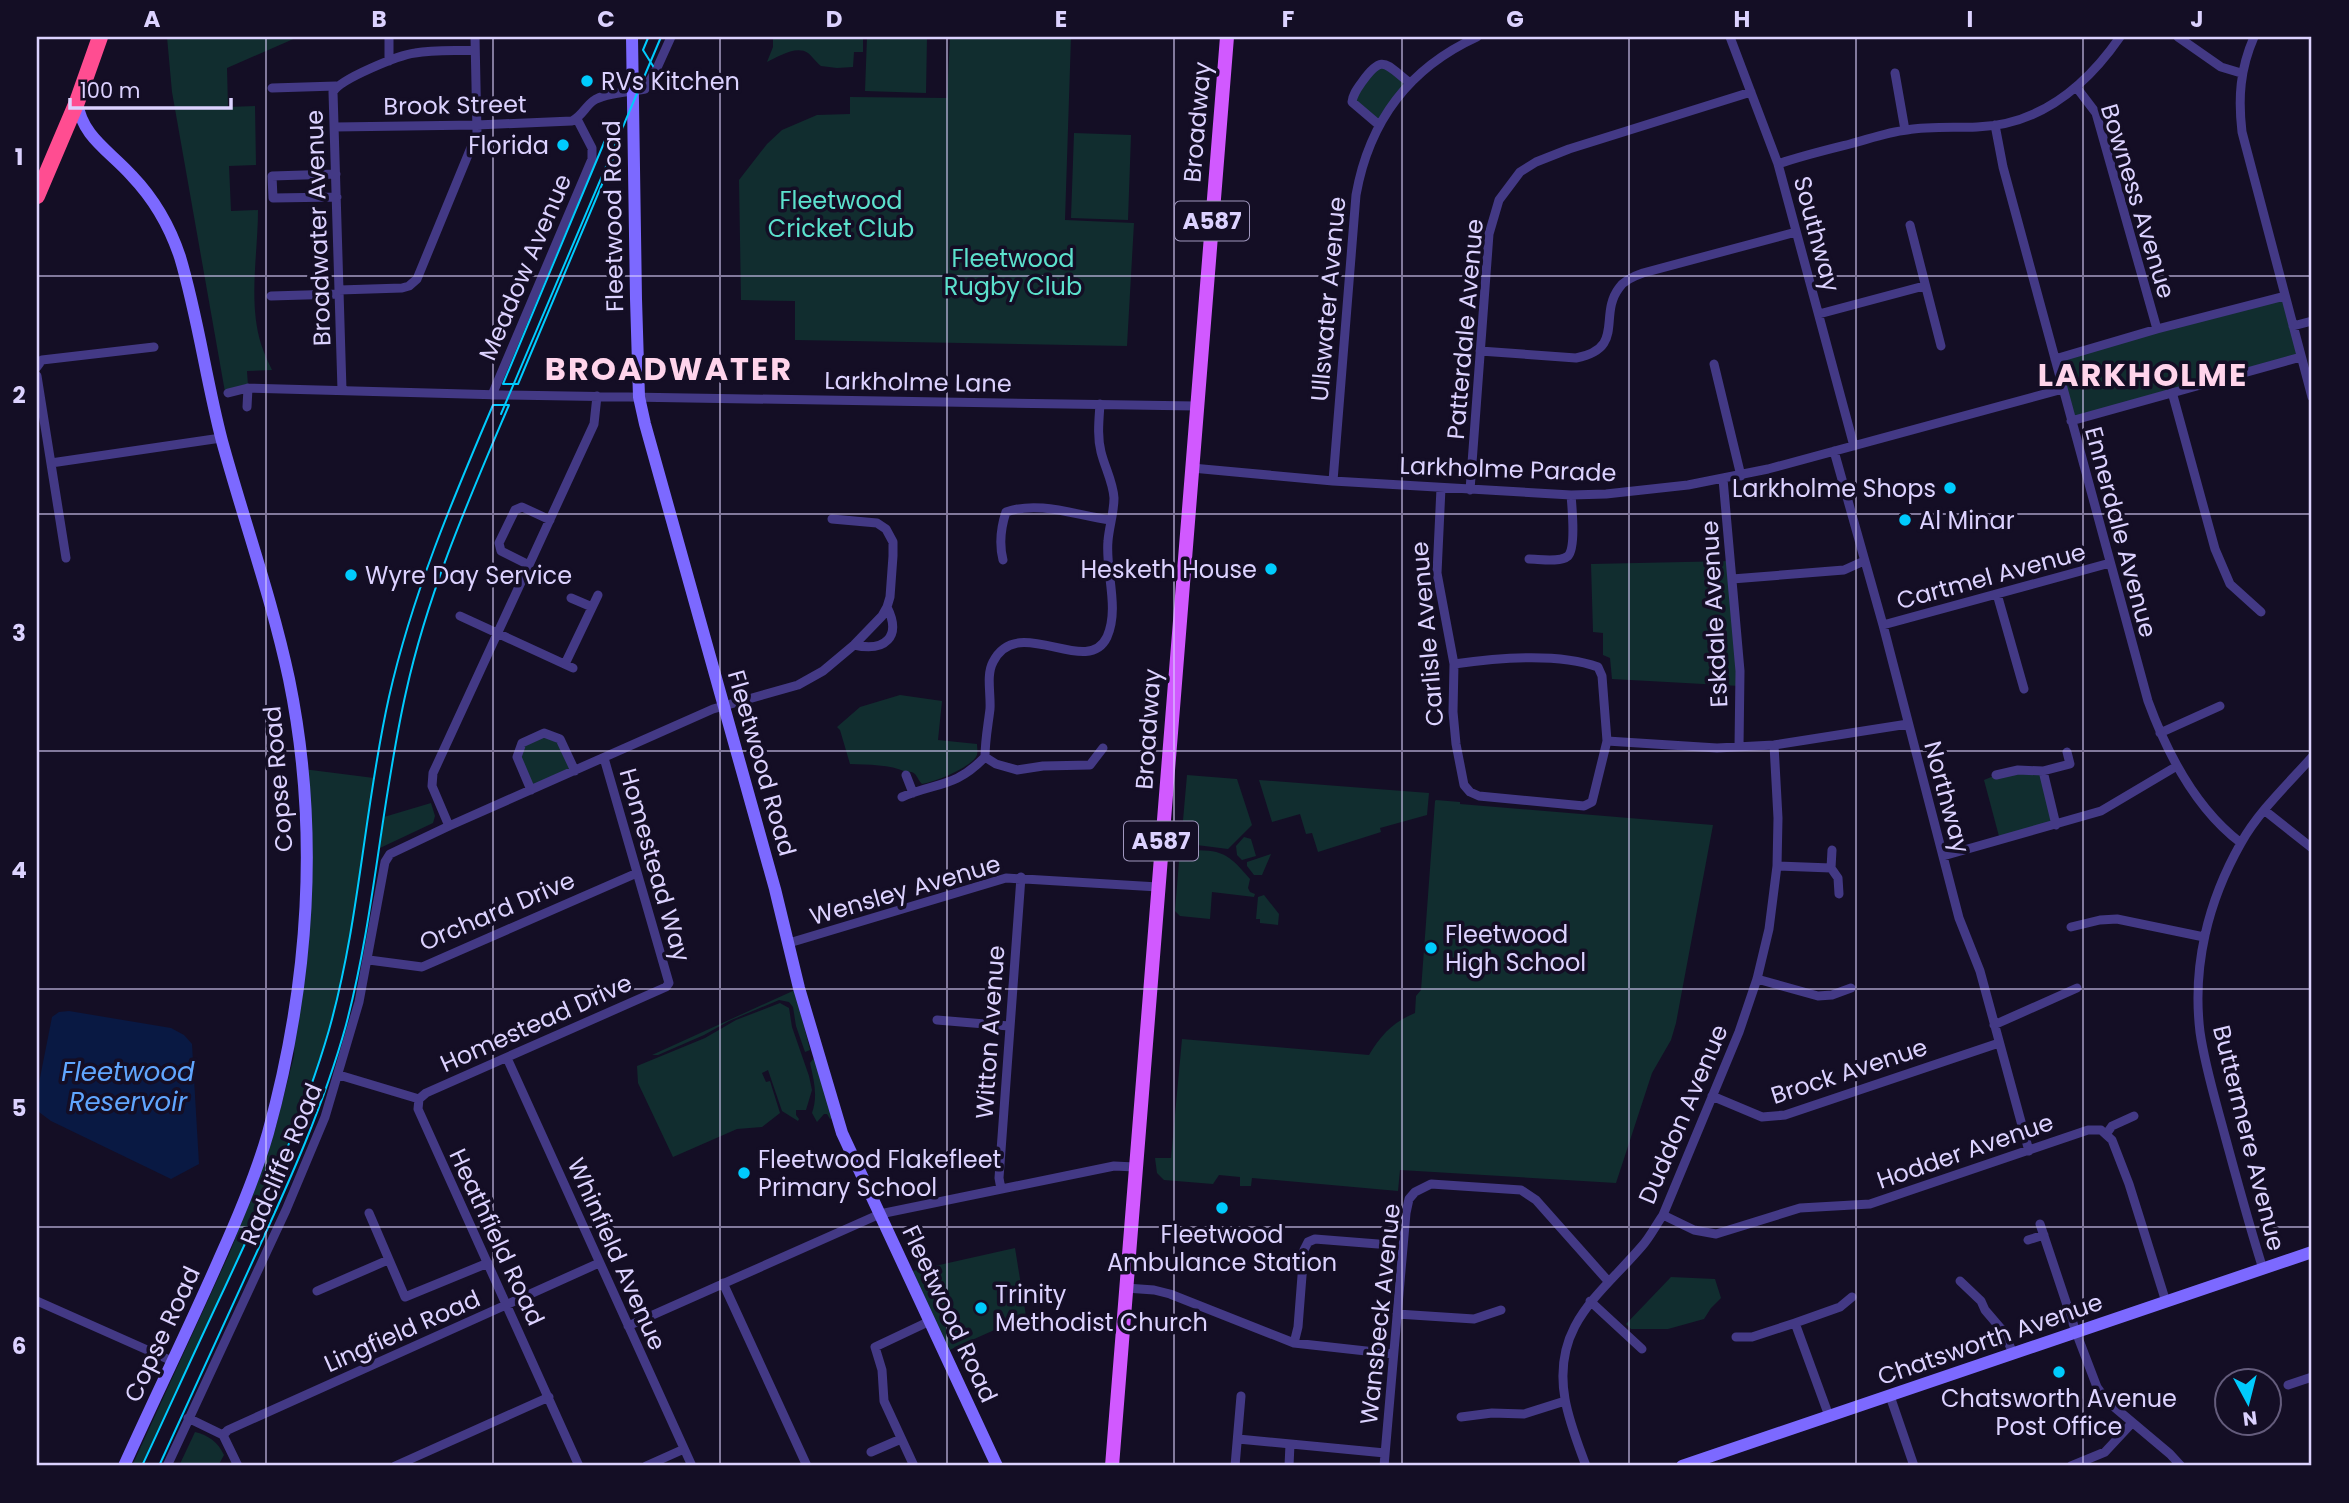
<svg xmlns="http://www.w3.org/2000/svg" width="2349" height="1503" font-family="Poppins,sans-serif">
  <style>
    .green { fill: #112d2f }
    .water { fill: #091943 }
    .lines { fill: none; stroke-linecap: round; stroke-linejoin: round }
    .street { stroke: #433985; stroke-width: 9 }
    .secondary { stroke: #7c69ff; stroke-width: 12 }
    .primary { stroke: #d159ff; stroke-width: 14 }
    .highway { stroke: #ff4d91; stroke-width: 16 }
    .tram { stroke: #00cbfd; stroke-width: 2 }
    .grid { fill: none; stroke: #dcd2ff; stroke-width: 2; stroke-opacity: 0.55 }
    .poi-dot { fill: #00cbfd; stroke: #140e25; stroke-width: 2.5 }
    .labels { text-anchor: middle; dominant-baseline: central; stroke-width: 7; stroke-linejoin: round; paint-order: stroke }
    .shield { fill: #140e25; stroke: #a097be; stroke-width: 2 }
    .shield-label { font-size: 23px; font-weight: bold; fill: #dcd2ff }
    .poi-label { font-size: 24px; fill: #dcd2ff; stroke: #140e25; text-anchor: start }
    .street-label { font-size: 24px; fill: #dcd2ff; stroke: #140e25 }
    .park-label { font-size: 24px; fill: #5ce1cd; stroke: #140e25 }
    .water-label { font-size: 26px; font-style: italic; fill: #60a6ff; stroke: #140e25 }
    .district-label { font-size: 32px; font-weight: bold; letter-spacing: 2px; fill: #ffd4eb; stroke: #140e25 }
    .neatline { fill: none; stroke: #dcd2ff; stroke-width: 2.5 }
    .grid-label { font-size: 23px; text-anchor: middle; font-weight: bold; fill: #dcd2ff }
  </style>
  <rect width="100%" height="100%" fill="#140e25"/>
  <!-- green -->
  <path class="green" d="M 167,37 L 298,37 L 227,68 L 228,107 L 255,106 L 256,165 L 229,166 L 231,211 L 258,210 C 258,254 248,301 261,344 C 264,353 268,362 272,370 L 247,371 L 248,386 L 225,392 L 172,92 Z
    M 773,37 L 863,37 L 863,52 L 854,52 L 853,67 L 837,68 L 821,66 C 816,62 812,56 808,53 C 796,45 778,57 767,62 L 773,47 Z
    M 867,37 L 927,37 L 926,93 L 865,91 Z
    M 950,37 L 1071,37 L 1065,220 L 1134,223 L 1127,346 L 795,340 L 795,301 L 741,300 L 739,180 L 767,144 L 782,130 L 817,115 L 850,114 L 850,97 L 947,98 Z
    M 1380,63 L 1410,83 L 1379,125 L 1352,96 Z
    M 1074,133 L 1131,135 L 1128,220 L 1071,218 Z
    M 2285,296 L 2301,357 L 2071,421 L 2055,359 Z
    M 1731,561 L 1740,686 L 1612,679 L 1610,658 L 1603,655 L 1603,633 L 1593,632 L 1591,564 Z
    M 900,695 L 942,701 L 938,740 L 977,744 C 977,747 978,752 977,755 C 972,767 935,782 922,784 C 916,778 917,770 906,772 C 890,764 868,765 850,764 L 840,730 L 837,727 L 860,707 Z
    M 544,733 L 560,739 L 575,771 L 531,790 L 517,757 L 522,743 Z
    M 303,769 L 374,778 L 352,932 L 337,1000 L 312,1084 L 263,1206 L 142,1466 L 132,1466 L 230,1252 L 252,1195 L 275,1130 L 294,1056 L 296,1010 L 302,964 Z
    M 2043,771 L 2056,825 L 2000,840 L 1984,780 L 1996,775 Z
    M 1187,775 L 1237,779 L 1252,825 L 1228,849 L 1181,843 Z
    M 1259,780 L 1429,793 L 1427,815 L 1380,828 L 1381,832 L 1318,852 L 1312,833 L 1306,834 L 1300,814 L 1272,822 Z
    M 1436,800 L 1460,802 L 1460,804 L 1713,825 L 1676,1023 L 1671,1040 L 1652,1073 L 1616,1183 L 1400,1170 L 1398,1191 L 1252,1178 L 1251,1186 L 1240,1186 L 1240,1177 L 1219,1175 L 1213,1184 L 1164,1180 L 1157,1173 L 1155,1158 L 1171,1158 L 1182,1039 L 1369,1055 C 1381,1035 1393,1022 1415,1013 L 1416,996 L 1421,990 L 1435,801 Z
    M 431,803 L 435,816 L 433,823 L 380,848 L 384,817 Z
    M 1244,837 L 1251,839 L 1256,856 L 1242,860 L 1237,855 L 1236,846 Z
    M 1180,849 C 1220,852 1223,847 1250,879 L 1248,888 L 1250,892 L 1255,894 L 1254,897 L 1212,892 L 1210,919 L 1180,916 L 1175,911 Z
    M 1271,854 L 1262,875 L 1254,875 L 1247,866 L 1247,862 Z
    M 1264,895 L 1279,914 L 1278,925 L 1260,923 L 1260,919 L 1256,919 L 1258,897 Z
    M 795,990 L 810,1050 L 805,1052 L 796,1026 L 793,1007 L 789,1002 L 779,1000 L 729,1021 L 704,1035 L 658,1055 L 652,1055 Z
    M 780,1003 L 789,1008 L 792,1027 L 809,1076 L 812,1090 L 806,1110 L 796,1110 L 796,1115 L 799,1119 L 798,1121 L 782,1111 L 768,1070 L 762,1073 L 766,1082 L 770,1081 L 780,1113 L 762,1127 L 737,1129 L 673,1157 L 638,1083 L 637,1066 L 705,1038 L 736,1020 Z
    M 814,1058 L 833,1118 L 830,1119 L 827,1114 L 824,1114 L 817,1122 L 812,1113 C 818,1096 814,1081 810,1063 Z
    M 1015,1248 L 1026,1316 L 945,1352 L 908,1272 Z
    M 1671,1277 L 1715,1279 L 1721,1298 L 1711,1308 L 1704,1319 L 1668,1329 L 1631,1329 L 1626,1324 Z
    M 195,1432 C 208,1435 218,1442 224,1455 L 218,1466 L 179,1466 Z"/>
  <!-- water -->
  <path class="water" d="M 69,1011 L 171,1028 L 184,1035 L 192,1044 L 199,1164 L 171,1179 L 51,1121 L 39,1112 L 37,1093 L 52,1017 L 59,1012 Z"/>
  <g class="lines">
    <!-- street -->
    <path class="street" d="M 389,37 L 389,61
      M 1730,37 L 1778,164 L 1854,446
      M 2178,37 L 2221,67 L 2241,73
      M 2254,37 C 2240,69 2238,98 2242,132 L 2312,397
      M 1895,73 L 1905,130
      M 272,88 L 336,86
      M 2077,88 L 2096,113 L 2157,329
      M 1379,125 L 1352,102 C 1353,94 1357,89 1362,82 C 1383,52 1386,65 1410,83
      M 1995,125 L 2003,167 L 2148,701 C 2167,753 2196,809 2241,843
      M 335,127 L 477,125 L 572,121 C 582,116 585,107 593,101 C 604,93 631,92 645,89 L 657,68 L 671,37
      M 1778,164 C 1801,156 1826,150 1850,144 C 1869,139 1888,132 1907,130 C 1930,126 1953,128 1977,127 C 2039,125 2086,86 2120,37
      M 336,174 L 272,176 L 273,198 L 337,197
      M 1910,225 L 1941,346
      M 339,290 L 402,288 L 409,286 L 417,279 L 477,133 L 475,37
      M 271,296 L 339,294
      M 1819,314 L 1924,286
      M 2293,326 L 2312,321
      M 1480,351 L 1576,358 C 1626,348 1598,316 1619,288 C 1624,280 1634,276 1643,273 L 1796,232
      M 2055,359 L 2157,329 L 2285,296
      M 1714,364 L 1741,476
      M 37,367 L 42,360 L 154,347
      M 37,376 L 66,558
      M 342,390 L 333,92 C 340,79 399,55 415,53 C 434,50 455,51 475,50
      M 2172,392 L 2215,549 L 2230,584 L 2261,612
      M 228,393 L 248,388 L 502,395 L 1196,406
      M 492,395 L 592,159 L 592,148 L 577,119
      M 247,407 L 248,388
      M 2071,421 L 2301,357
      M 1834,451 L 1883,625 L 1959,918 L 1980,971 L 2029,1151
      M 51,463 L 221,438
      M 1192,468 L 1333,481 L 1571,495 L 1606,494 L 1688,485 L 1768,469 L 2063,389
      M 1723,479 L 1740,671 L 1739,747
      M 1333,481 L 1356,195 C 1369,122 1409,68 1477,37
      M 1441,488 L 1437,573 L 1454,664 L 1453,712 L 1456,744 L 1464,785 L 1470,792 L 1479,796 L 1584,806 L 1592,802 L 1607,741 L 1602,676 L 1598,667 C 1557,652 1496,658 1454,664
      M 1470,490 L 1489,234 L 1499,200 L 1520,172 L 1536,162 L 1569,149 L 1751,92
      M 1529,559 C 1539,559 1560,563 1568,556 C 1576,548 1572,507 1571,495
      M 1003,560 C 999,544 1001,527 1006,512 C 1040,500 1077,516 1111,520
      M 529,565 L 501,551 L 499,543 L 515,510 L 522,507 L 550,520
      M 1732,579 L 1844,570 L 1864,561
      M 1997,594 L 2024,689
      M 571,598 L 592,607
      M 460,616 L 573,668
      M 1883,625 L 2110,563
      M 854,645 C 885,652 902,637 887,607
      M 565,664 L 598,595
      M 2160,733 L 2220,706
      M 1607,741 L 1717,748 L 1774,745 L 1908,724
      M 985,757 L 996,764 L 1017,770 L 1043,766 L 1090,765 L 1103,748
      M 2043,771 L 2056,825
      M 906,775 L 913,793
      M 1996,775 L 2018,770 L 2043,771 L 2070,764 L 2067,752
      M 531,790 L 517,757 L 522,743 L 544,733 L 560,739 L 575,771
      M 902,797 C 937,782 955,788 985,757 C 985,740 988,726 990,709 C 991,694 986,675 993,662 C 1018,612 1087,679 1107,637 C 1120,608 1105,571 1108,541 C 1109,527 1114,513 1114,498 C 1113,482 1105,468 1101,452 C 1097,436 1099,420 1100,404
      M 2264,810 L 2312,848
      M 449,826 L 432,786 L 433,773 L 594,424 L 597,396
      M 1832,850 L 1831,868 L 1838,878 L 1839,894
      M 1943,856 L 2101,811 L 2177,766
      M 1777,866 L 1831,868
      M 2071,927 L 2100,920 L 2117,919 L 2204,937
      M 789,943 L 1006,878 L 1158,887
      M 369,960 L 422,967 L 637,873
      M 1757,979 L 1818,996 L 1832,995 L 1851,988
      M 937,1020 L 1009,1026
      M 1994,1025 L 2077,988
      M 507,1058 L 692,1466
      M 339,1075 L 419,1099
      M 1712,1096 L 1762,1117 L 1785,1115 L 1999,1043
      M 419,1099 L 426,1093 L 666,987 L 669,983 L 604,758
      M 419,1099 L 418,1109 L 579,1466
      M 2107,1133 L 2112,1126 L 2134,1116
      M 1001,1189 L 999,1178 L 1021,877
      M 369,1213 L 405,1297 L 488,1263
      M 1663,1215 L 1694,1230 L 1716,1234 L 1800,1208 L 1870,1204 L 2088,1130 L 2101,1130 L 2112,1140 L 2129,1184 L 2166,1302
      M 2040,1224 L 2076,1332 L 2097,1387 L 2107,1401 L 2170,1454 L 2181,1466
      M 2028,1240 L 2044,1235
      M 2263,1269 C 2249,1225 2237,1180 2225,1136 C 2216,1102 2205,1067 2200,1032 C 2192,966 2208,901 2241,843 C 2259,811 2288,784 2312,757
      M 1960,1281 L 1981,1301 L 1985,1310 L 2003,1331 L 2013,1353
      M 723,1283 L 807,1466
      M 1126,1288 L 1154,1290 L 1170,1294 L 1294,1343 L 1393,1354
      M 317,1291 L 388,1260
      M 37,1301 L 172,1361
      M 1590,1301 L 1642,1349
      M 1397,1314 L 1474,1319 L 1501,1310
      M 1795,1323 L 1829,1416
      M 628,1326 L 880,1214 L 1114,1166 L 1135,1167
      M 1736,1337 L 1752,1337 L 1795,1323 L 1840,1307 L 1852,1297
      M 1294,1343 L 1298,1327 L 1304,1250 L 1308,1242 L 1315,1239 L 1378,1244
      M 2288,1385 L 2312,1377
      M 1890,1396 L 1914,1466
      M 1461,1417 L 1492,1413 L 1524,1414 L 1565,1401
      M 188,1418 L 223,1435 L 238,1466
      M 223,1435 L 228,1430 L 599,1263
      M 1238,1439 L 1385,1453
      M 871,1452 L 901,1439
      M 167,1466 L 286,1210 L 325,1117 L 359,1002 L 385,862 L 390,854 L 449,826 L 713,709 L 798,685 L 823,671 L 854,645 L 882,616 L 887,607 L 890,597 L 893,556 L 893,542 L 886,529 L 877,523 L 832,519
      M 395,1466 L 549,1397
      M 646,1466 L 684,1449
      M 914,1466 L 884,1401 L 882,1370 L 875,1347 L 930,1321
      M 1235,1466 L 1241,1396
      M 1289,1466 L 1290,1444
      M 1384,1466 L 1406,1213 L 1409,1199 L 1415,1192 L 1431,1184 L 1521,1190 L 1536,1200 L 1608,1281
      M 1586,1466 C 1578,1444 1569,1422 1565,1399 C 1552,1325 1600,1295 1642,1246 C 1650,1237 1656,1225 1663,1215 L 1739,1032 L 1757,979 L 1769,929 L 1777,866 L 1778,818 L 1774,745
      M 2071,1466 L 2105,1452 L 2132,1423"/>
    <!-- secondary -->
    <path class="secondary" d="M 632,37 L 636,299 L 639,397 L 645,424 L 775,889 L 799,988 L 842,1133 L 997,1466
      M 77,102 C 82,137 110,151 132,176 C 153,198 170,227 180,257 C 198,317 206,380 222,441 C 244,521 272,599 289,679 C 320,830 309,985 268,1133 C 256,1175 239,1215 221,1255 C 190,1326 156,1395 124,1466
      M 1682,1466 L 2312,1252"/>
    <!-- primary -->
    <path class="primary" d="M 1112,1466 L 1227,37"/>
    <!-- highway -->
    <path class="highway" d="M 37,196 L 77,102 L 100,37"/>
    <!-- tram -->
    <path class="tram" d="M 646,37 L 648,38 L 643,50 L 653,66
      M 606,138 L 619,144 L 518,384 L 503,384 Z
      M 501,414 L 661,37
      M 142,1466 C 170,1406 197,1346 225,1287 C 264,1203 303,1120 329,1030 C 360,920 364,808 389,697 C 412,595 452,501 493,405 L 509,405 C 469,499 428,592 406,692 C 381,802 375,915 346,1025 C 324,1105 290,1180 255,1256 C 223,1326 191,1396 159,1466"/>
  </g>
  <!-- grid -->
  <path class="grid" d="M 266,37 L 266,1466M 493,37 L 493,1466M 720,37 L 720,1466M 947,37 L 947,1466M 1174,37 L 1174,1466M 1402,37 L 1402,1466M 1629,37 L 1629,1466M 1856,37 L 1856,1466M 2083,37 L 2083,1466M 37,276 L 2312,276M 37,514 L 2312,514M 37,751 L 2312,751M 37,989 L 2312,989M 37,1227 L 2312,1227"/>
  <!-- markers -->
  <g class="poi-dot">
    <circle cx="587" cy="81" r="7"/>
    <circle cx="563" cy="145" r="7"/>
    <circle cx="1950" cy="488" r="7"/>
    <circle cx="1905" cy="520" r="7"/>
    <circle cx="1271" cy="569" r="7"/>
    <circle cx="351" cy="575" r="7"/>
    <circle cx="1431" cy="948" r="7"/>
    <circle cx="744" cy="1173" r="7"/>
    <circle cx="1222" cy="1208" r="7"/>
    <circle cx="981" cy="1308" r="7"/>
    <circle cx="2059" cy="1372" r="7"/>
  </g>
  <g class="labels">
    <!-- shield labels -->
    <g class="shield">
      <rect x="1175" y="201.5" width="74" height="39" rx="5"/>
      <rect x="1124" y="821.5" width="74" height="39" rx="5"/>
    </g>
    <g class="shield-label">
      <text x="1212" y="221">A587</text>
      <text x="1161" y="841">A587</text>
    </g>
    <!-- poi labels -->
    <g class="poi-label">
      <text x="601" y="81">RVs Kitchen</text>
      <text x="549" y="145" text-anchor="end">Florida</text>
      <text x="1936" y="488" text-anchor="end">Larkholme Shops</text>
      <text x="1919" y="520">Al Minar</text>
      <text x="1257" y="569" text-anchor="end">Hesketh House</text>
      <text x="365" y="575">Wyre Day Service</text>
      <text x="1445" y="934">Fleetwood<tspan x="1445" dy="28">High School</tspan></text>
      <text x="758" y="1159">Fleetwood Flakefleet<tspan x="758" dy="28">Primary School</tspan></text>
      <text x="1222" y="1234" text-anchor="middle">Fleetwood<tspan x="1222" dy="28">Ambulance Station</tspan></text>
      <text x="995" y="1294">Trinity<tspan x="995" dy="28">Methodist Church</tspan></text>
      <text x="2059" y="1398" text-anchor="middle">Chatsworth Avenue<tspan x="2059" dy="28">Post Office</tspan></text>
    </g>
    <!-- street labels -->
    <g class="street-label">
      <text transform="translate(455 105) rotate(-1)">Brook Street</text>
      <text transform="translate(1197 122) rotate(-85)">Broadway</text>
      <text transform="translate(2138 201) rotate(73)">Bowness Avenue</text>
      <text transform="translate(613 216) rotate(-91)">Fleetwood Road</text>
      <text transform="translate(318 228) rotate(-92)">Broadwater Avenue</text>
      <text transform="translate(1817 234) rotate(75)">Southway</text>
      <text transform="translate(525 267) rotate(-67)">Meadow Avenue</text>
      <text transform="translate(1328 299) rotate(-85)">Ullswater Avenue</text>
      <text transform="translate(1465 329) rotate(-85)">Patterdale Avenue</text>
      <text transform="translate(918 382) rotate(1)">Larkholme Lane</text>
      <text transform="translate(1508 469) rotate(2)">Larkholme Parade</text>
      <text transform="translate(2121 532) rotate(75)">Ennerdale Avenue</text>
      <text transform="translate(1991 576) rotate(-15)">Cartmel Avenue</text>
      <text transform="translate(1714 614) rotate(-93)">Eskdale Avenue</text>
      <text transform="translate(1427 634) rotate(-95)">Carlisle Avenue</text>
      <text transform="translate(1148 729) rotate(-86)">Broadway</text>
      <text transform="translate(762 763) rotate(74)">Fleetwood Road</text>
      <text transform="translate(278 779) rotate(-95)">Copse Road</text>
      <text transform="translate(1947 797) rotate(75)">Northway</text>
      <text transform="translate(655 865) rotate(74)">Homestead Way</text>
      <text transform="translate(905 890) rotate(-16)">Wensley Avenue</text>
      <text transform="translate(497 911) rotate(-23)">Orchard Drive</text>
      <text transform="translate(536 1023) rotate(-24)">Homestead Drive</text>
      <text transform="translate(990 1032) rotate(-86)">Witton Avenue</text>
      <text transform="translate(1849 1071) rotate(-18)">Brock Avenue</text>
      <text transform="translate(1683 1114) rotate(-67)">Duddon Avenue</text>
      <text transform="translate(2249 1138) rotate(76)">Buttermere Avenue</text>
      <text transform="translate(1965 1151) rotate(-19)">Hodder Avenue</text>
      <text transform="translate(281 1164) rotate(-67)">Radcliffe Road</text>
      <text transform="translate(497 1237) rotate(65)">Heathfield Road</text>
      <text transform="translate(617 1254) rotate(66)">Whinfield Avenue</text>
      <text transform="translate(950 1314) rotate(65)">Fleetwood Road</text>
      <text transform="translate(1380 1314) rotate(-84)">Wansbeck Avenue</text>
      <text transform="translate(402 1331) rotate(-24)">Lingfield Road</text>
      <text transform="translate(162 1334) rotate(-65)">Copse Road</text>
      <text transform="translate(1990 1339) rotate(-19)">Chatsworth Avenue</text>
    </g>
    <!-- park labels -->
    <g class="park-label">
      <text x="841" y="200">Fleetwood<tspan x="841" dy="28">Cricket Club</tspan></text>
      <text x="1013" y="258">Fleetwood<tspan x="1013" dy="28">Rugby Club</tspan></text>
    </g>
    <!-- water labels -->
    <g class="water-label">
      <text x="128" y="1072">Fleetwood<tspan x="128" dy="30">Reservoir</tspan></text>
    </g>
    <!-- district labels -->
    <g class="district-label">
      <text x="669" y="368">BROADWATER</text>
      <text x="2143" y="374">LARKHOLME</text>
    </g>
  </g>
  <!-- border -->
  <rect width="2349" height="1503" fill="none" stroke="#140e25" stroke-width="77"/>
  <!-- north arrow -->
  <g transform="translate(2248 1402) rotate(173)"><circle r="33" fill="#140e25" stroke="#645c7c" stroke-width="2"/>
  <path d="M0-5L12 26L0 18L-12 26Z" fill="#00cbfd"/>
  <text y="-10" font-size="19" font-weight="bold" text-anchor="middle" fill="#dcd2ff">N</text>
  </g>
  <!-- scale -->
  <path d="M70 98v10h161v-10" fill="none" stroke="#dcd2ff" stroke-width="3.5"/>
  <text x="80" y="98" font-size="21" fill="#dcd2ff" stroke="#140e25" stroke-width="5" paint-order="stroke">100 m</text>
  <rect x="38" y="38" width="2272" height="1426" class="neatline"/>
  <g class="grid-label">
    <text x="152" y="27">A</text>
    <text x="379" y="27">B</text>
    <text x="606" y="27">C</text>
    <text x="834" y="27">D</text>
    <text x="1061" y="27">E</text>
    <text x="1288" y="27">F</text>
    <text x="1515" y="27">G</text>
    <text x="1742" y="27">H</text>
    <text x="1970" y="27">I</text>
    <text x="2197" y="27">J</text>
    <text x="19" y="165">1</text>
    <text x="19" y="403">2</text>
    <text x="19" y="641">3</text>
    <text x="19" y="878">4</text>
    <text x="19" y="1116">5</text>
    <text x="19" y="1354">6</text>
  </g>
</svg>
